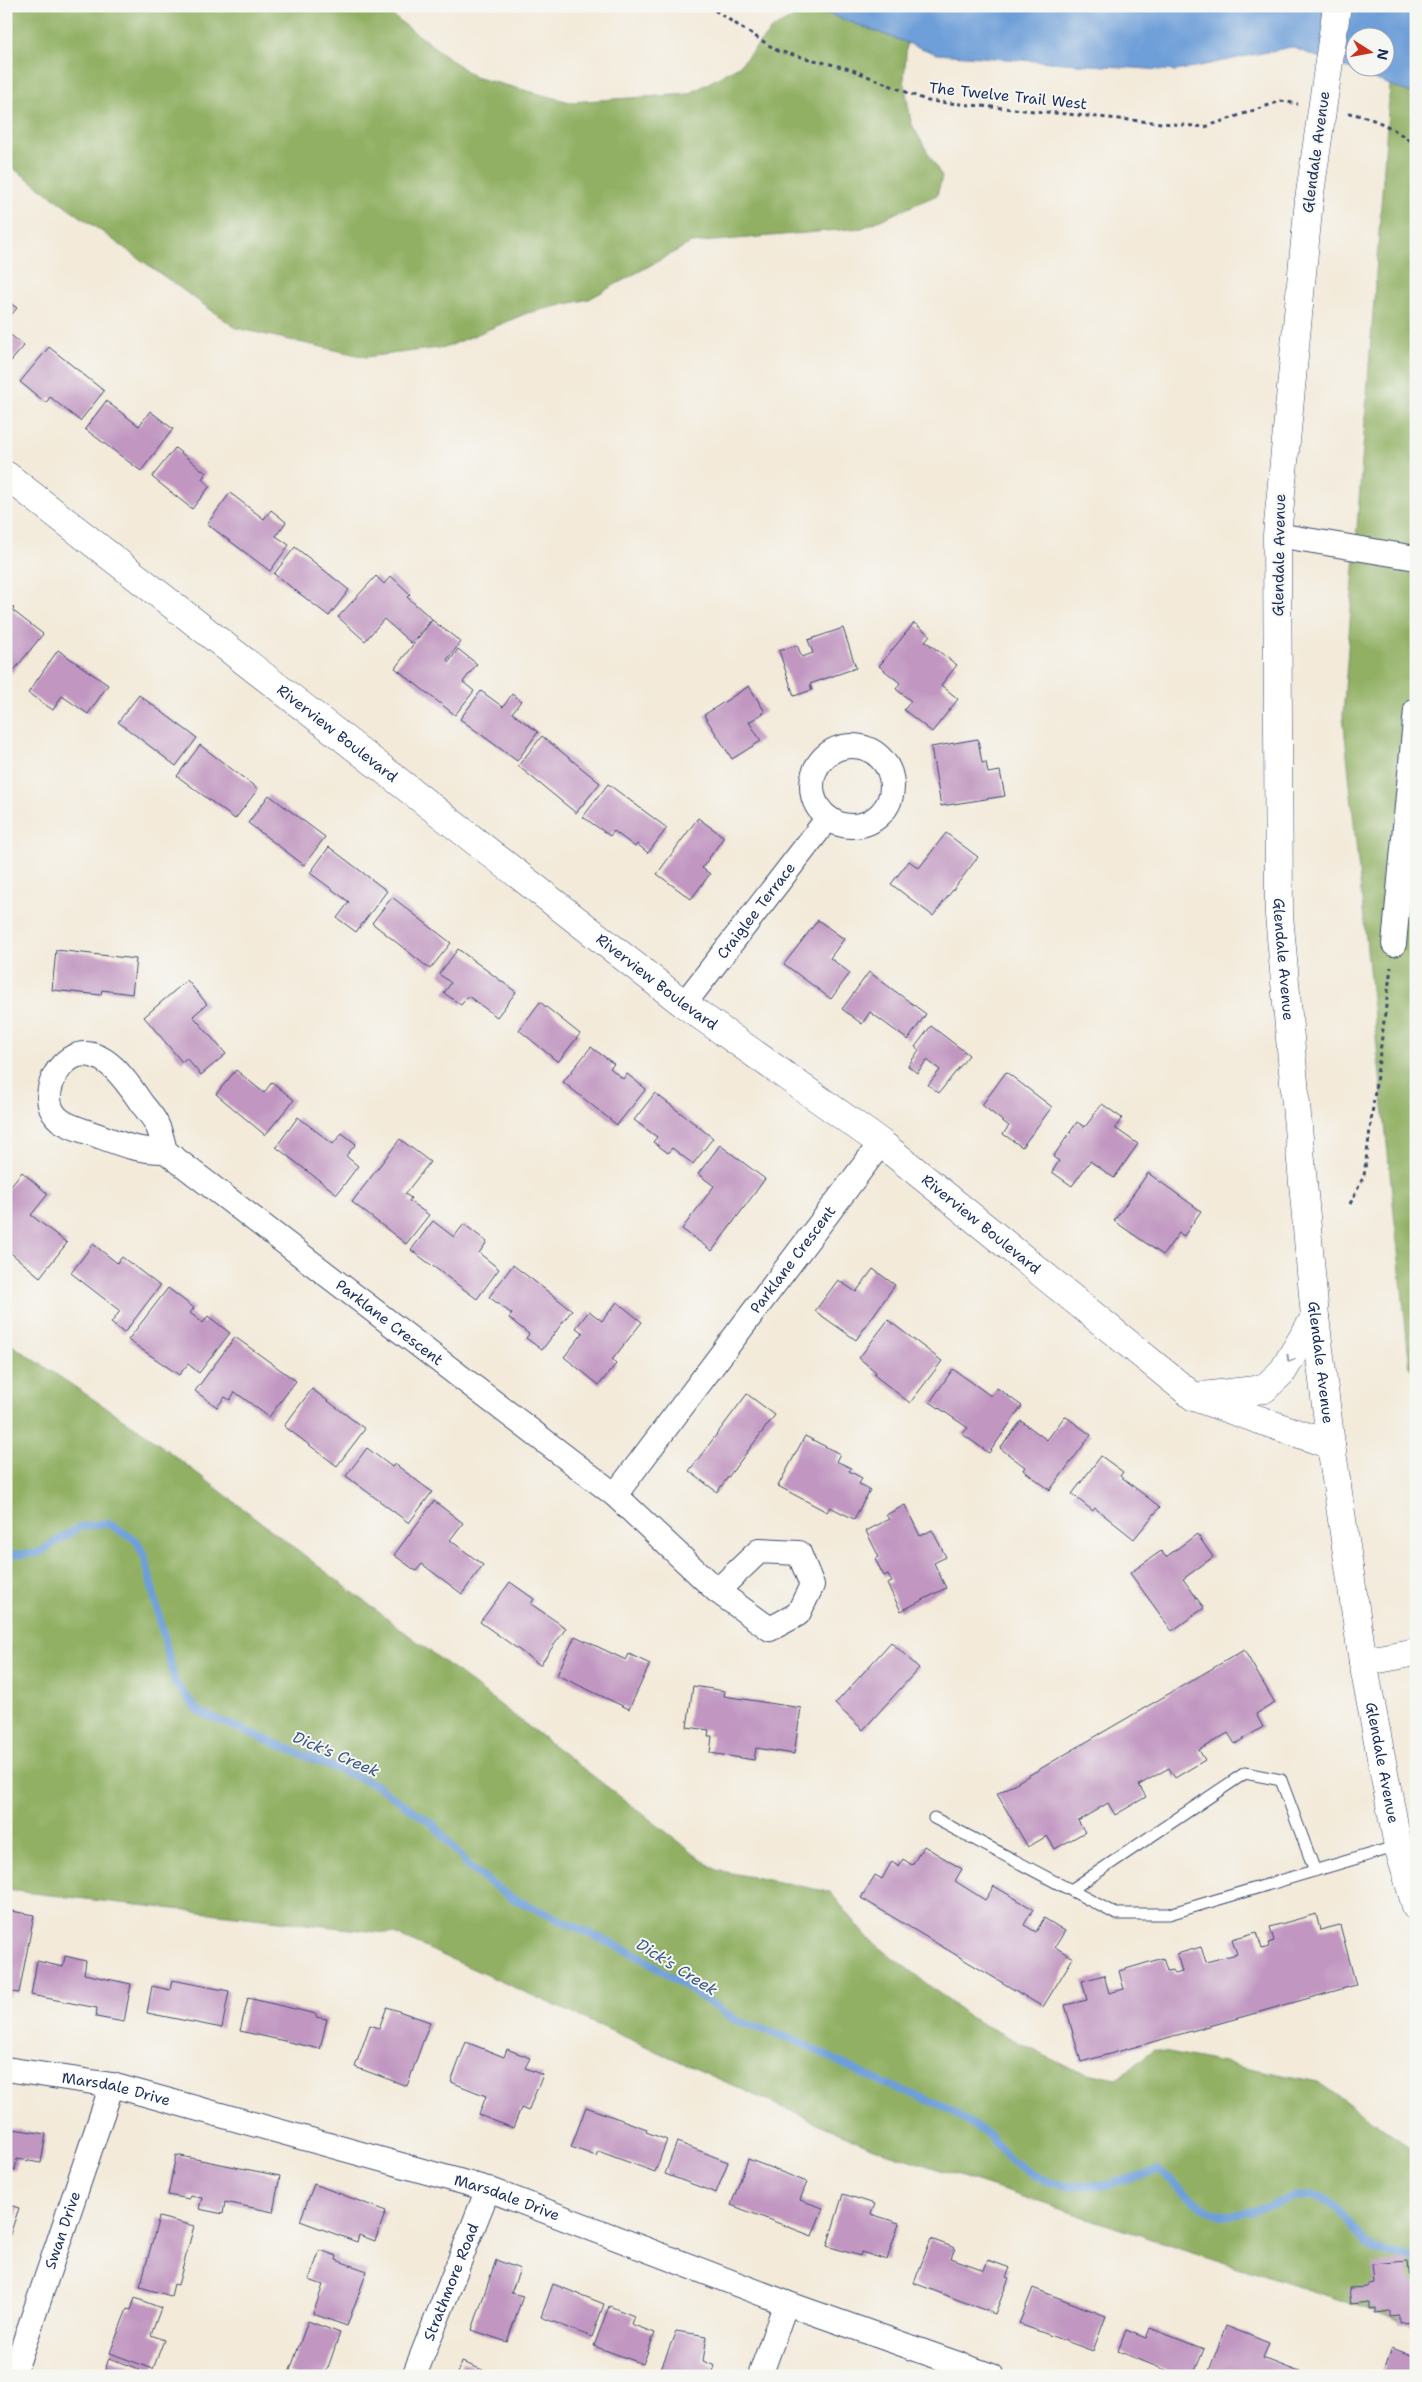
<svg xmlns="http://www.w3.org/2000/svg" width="1422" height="2382" font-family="'Shantell Sans',sans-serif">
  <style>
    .forest { fill: #91b064; stroke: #567061 }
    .water { fill: #6e9fd8; stroke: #44679b; fill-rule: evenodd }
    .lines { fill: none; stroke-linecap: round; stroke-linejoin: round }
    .stream { stroke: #6e9fd8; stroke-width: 8 }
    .building { fill: #c197c1 }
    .service-casing { stroke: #3b4b70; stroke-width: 13 }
    .minor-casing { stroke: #3b4b70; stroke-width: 26 }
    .tertiary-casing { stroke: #3b4b70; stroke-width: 29 }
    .secondary-casing { stroke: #3b4b70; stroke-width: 29 }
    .path { stroke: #3b4b70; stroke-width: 3; stroke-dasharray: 4 4; stroke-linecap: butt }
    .service { stroke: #fff; stroke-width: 11 }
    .minor { stroke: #fff; stroke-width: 24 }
    .tertiary { stroke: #fff; stroke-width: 28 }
    .secondary { stroke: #fff; stroke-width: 28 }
    .secondary-bridge-casing { stroke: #3b4b70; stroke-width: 29; stroke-linecap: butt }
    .secondary-bridge { stroke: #fff; stroke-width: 28 }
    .oneway { stroke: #8d97ae }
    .labels { text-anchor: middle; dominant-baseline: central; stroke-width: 4; stroke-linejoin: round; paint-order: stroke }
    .street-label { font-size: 15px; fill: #1b2f5e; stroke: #f6f6f2 }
    .water-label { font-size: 16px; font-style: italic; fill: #385689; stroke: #f6f6f2 }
  </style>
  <rect width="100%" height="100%" fill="#f6f6f2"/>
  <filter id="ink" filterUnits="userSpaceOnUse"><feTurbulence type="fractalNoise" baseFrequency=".02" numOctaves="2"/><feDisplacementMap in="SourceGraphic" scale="10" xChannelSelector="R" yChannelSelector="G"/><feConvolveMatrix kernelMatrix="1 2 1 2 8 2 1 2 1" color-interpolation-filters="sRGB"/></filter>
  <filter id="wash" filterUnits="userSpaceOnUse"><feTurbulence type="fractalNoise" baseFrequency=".0096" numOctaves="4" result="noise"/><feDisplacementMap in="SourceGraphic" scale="20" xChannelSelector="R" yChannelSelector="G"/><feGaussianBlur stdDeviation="1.12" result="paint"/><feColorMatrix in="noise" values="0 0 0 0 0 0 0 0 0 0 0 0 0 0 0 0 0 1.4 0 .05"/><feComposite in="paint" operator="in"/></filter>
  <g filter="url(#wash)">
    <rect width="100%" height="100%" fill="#f3ead9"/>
    <!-- forest -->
    <path class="forest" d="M 6,6 L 385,6 L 389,13 L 474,77 L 570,102 L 689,94 L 739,66 L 772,29 L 814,6 L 841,6 L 908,29 L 904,79 L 911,123 L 942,177 L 937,195 L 862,228 L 691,243 L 589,299 L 527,313 L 447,347 L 366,357 L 236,328 L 6,163 Z
      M 1390,85 L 1416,95 L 1416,1371 L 1410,1368 L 1343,716 Z
      M 6,1341 L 147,1435 L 716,1870 L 830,1892 L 869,1939 L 971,2018 L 1073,2070 L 1117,2079 L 1154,2049 L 1318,2082 L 1416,2152 L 1416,2325 L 873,2148 L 395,1934 L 6,1890 Z"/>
    <!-- water -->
    <path class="water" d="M 807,6 L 1416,6 L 1416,95 L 1291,47 L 1176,71 L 937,54 ZM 1354,38 L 1384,38 L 1384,68 L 1354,68 Z"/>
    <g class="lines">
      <!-- stream -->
      <path class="stream" d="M 6,1555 L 38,1553 L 79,1527 L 107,1523 L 136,1540 L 145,1558 L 175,1683 L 199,1712 L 376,1785 L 434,1825 L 470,1868 L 510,1897 L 643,1958 L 737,2021 L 792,2039 L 878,2081 L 946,2107 L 991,2137 L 1011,2161 L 1048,2182 L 1067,2186 L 1106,2185 L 1158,2170 C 1169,2179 1202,2209 1213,2213 C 1244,2224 1282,2190 1317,2197 C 1343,2202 1349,2232 1369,2245 C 1382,2254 1402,2254 1416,2261"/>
    </g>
    <g id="blocks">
      <!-- building -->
      <path class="building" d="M 6,300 L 17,308 L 6,321 Z
        M 6,331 L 24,346 L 6,367 Z
        M 49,347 L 104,391 L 80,421 L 50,397 L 46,403 L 20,382 Z
        M 106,401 L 139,426 L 150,411 L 173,429 L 141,471 L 85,429 Z
        M 175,448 L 206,473 L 202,479 L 210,486 L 192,509 L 152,477 Z
        M 230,493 L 264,519 L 271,510 L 286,522 L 276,536 L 289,545 L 270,571 L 207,524 Z
        M 295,547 L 349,590 L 329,616 L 274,574 Z
        M 376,576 L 384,584 L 391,576 L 410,594 L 407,597 L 432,619 L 411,643 L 384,619 L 365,641 L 338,617 Z
        M 6,602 L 14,608 L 12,610 L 43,634 L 12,673 L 6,669 Z
        M 432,620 L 461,642 L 447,660 L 449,662 L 458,649 L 477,664 L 463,682 L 474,691 L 455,715 L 395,668 Z
        M 914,623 L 930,635 L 925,641 L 957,665 L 941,685 L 958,699 L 932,732 L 904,710 L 911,701 L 896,689 L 900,683 L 879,666 Z
        M 843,628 L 856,668 L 810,684 L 812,690 L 794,696 L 779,651 L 797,645 L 802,657 L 813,653 L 808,640 Z
        M 58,650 L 108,685 L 88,714 L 62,696 L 53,710 L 28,693 Z
        M 749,686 L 765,712 L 749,722 L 761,741 L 732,759 L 704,715 Z
        M 481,691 L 503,707 L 512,694 L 521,701 L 512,713 L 538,732 L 517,761 L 460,719 Z
        M 139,695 L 197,738 L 176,766 L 118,722 Z
        M 542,736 L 600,783 L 576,813 L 518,766 Z
        M 978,739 L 982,763 L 986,762 L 988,773 L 1000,771 L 1005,796 L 941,806 L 931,747 Z
        M 200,745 L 258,789 L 235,819 L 177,776 Z
        M 608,784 L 667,828 L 648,853 L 637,844 L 635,847 L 614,831 L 610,836 L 583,817 Z
        M 269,795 L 325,837 L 304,865 L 248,823 Z
        M 698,818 L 724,837 L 702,868 L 710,874 L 691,899 L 657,874 Z
        M 946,833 L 978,857 L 933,916 L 891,884 L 909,861 L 919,868 Z
        M 329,847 L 387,891 L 356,932 L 337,918 L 349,902 L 310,873 Z
        M 392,897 L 451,943 L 430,969 L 372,923 Z
        M 818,920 L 844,939 L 830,958 L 850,973 L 831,999 L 784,964 Z
        M 458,949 L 516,992 L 497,1017 L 468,996 L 461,1005 L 444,993 L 451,983 L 439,974 Z
        M 56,950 L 136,959 L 132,994 L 102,990 L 101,995 L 52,990 Z
        M 869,972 L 926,1014 L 908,1040 L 870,1012 L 862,1024 L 842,1009 Z
        M 187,980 L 207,1004 L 193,1016 L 226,1054 L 201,1075 L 186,1058 L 182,1062 L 144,1017 Z
        M 540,1002 L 580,1034 L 558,1062 L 519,1030 Z
        M 931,1026 L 969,1055 L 939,1093 L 928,1085 L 940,1070 L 927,1060 L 917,1073 L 908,1066 L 919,1050 L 915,1047 Z
        M 591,1047 L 614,1064 L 610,1068 L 623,1079 L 627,1074 L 646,1089 L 617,1125 L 563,1082 Z
        M 236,1070 L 264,1093 L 272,1082 L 294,1100 L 265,1135 L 216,1094 Z
        M 1006,1072 L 1052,1107 L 1022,1147 L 1003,1134 L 1009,1126 L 982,1105 Z
        M 655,1093 L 713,1138 L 693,1164 L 672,1148 L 668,1153 L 653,1142 L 657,1137 L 634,1120 Z
        M 1102,1104 L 1122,1118 L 1115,1128 L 1138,1144 L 1114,1178 L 1090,1161 L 1072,1186 L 1052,1172 L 1059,1161 L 1053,1157 L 1077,1122 L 1085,1127 Z
        M 298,1117 L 333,1144 L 342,1133 L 356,1144 L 346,1156 L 358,1166 L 337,1194 L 276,1147 Z
        M 400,1139 L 430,1162 L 405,1194 L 411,1198 L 409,1201 L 429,1215 L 406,1244 L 352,1202 Z
        M 720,1145 L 765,1179 L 712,1251 L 682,1229 L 714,1186 L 698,1174 Z
        M 22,1172 L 48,1194 L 31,1215 L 67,1243 L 40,1277 L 6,1249 L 6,1191 Z
        M 1148,1173 L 1201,1211 L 1184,1236 L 1179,1233 L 1163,1255 L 1114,1221 Z
        M 433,1221 L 454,1237 L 464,1224 L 487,1242 L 479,1253 L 499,1269 L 477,1299 L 411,1250 Z
        M 93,1244 L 117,1263 L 122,1257 L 160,1286 L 124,1333 L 111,1323 L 120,1311 L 71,1273 Z
        M 513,1265 L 572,1310 L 542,1350 L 526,1338 L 529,1334 L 509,1318 L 512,1314 L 489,1297 Z
        M 873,1269 L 895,1285 L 856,1340 L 815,1311 L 838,1280 L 856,1292 Z
        M 168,1288 L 194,1308 L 190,1313 L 203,1323 L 208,1316 L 230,1333 L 199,1373 L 188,1364 L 179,1375 L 128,1340 Z
        M 617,1302 L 642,1322 L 612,1360 L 616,1364 L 599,1385 L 564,1357 L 583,1333 L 576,1328 L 589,1311 L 602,1321 Z
        M 888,1320 L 942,1361 L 910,1403 L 874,1375 L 876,1372 L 859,1358 Z
        M 235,1337 L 296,1381 L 269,1417 L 235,1392 L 230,1400 L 225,1397 L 217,1407 L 195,1391 Z
        M 953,1369 L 991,1396 L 997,1388 L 1022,1406 L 989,1453 L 962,1434 L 968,1428 L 930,1402 Z
        M 312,1389 L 365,1429 L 337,1466 L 284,1426 Z
        M 747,1394 L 775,1415 L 717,1492 L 689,1471 Z
        M 1065,1416 L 1091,1435 L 1050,1490 L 1023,1470 L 1025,1467 L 1000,1448 L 1021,1421 L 1047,1440 Z
        M 805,1436 L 840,1454 L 836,1461 L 851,1468 L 849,1471 L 862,1478 L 859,1484 L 870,1490 L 854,1519 L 830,1507 L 827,1512 L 778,1486 Z
        M 367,1448 L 392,1467 L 395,1464 L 432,1492 L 409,1523 L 346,1476 Z
        M 1101,1456 L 1123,1472 L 1120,1476 L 1160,1507 L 1134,1539 L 1095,1508 L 1093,1511 L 1072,1494 Z
        M 434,1501 L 463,1523 L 450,1540 L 483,1565 L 462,1594 L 422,1564 L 416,1571 L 394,1555 Z
        M 905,1505 L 920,1536 L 932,1530 L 946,1557 L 934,1563 L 946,1588 L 901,1611 L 887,1584 L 892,1582 L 888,1574 L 884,1576 L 875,1559 L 879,1557 L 866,1531 L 889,1519 L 886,1515 Z
        M 1197,1534 L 1213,1557 L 1183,1579 L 1204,1608 L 1172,1631 L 1130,1573 L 1161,1551 L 1166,1557 Z
        M 510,1582 L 534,1599 L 531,1604 L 566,1628 L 540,1665 L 480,1622 Z
        M 575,1636 L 626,1660 L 629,1654 L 650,1664 L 629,1709 L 557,1675 Z
        M 891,1642 L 919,1668 L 863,1730 L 835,1704 Z
        M 1244,1650 L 1275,1703 L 1256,1714 L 1263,1727 L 1235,1744 L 1228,1733 L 1199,1750 L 1205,1760 L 1175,1778 L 1169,1768 L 1139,1785 L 1146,1797 L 1115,1815 L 1108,1803 L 1078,1821 L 1085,1832 L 1055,1849 L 1047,1836 L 1028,1847 L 997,1794 Z
        M 693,1686 L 725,1691 L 724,1696 L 801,1708 L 794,1754 L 756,1748 L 754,1760 L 710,1753 L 712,1736 L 708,1736 L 709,1730 L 687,1727 Z
        M 924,1846 L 962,1869 L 955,1881 L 985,1900 L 994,1886 L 1033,1909 L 1024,1925 L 1036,1932 L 1044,1918 L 1065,1931 L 1055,1947 L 1073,1958 L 1043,2007 L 861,1898 L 875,1875 L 882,1879 L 892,1861 L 899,1866 L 903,1859 L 912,1865 Z
        M 11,1911 L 34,1915 L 19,1993 L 13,1992 L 9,1997 L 6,1996 L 6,1924 L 8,1925 Z
        M 1316,1914 L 1320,1930 L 1340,1925 L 1356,1985 L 1081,2062 L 1065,2005 L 1087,2000 L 1082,1981 L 1104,1975 L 1109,1993 L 1124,1989 L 1119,1971 L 1163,1958 L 1167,1971 L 1172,1970 L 1174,1974 L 1182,1972 L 1177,1954 L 1201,1947 L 1206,1962 L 1237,1954 L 1232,1939 L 1257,1932 L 1262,1949 L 1269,1947 L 1268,1943 L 1274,1941 L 1270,1927 Z
        M 65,1956 L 86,1961 L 84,1974 L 131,1984 L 124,2022 L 96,2017 L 97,2008 L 31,1995 L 37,1961 L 63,1967 Z
        M 172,1980 L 229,1991 L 222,2028 L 147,2013 L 152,1986 L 170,1990 Z
        M 248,1998 L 316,2014 L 316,2017 L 327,2019 L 320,2049 L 240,2031 Z
        M 387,2007 L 430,2022 L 407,2086 L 355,2067 L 370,2025 L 379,2028 Z
        M 466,2042 L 504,2057 L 507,2049 L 530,2058 L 525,2068 L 543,2075 L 528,2111 L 521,2108 L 513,2128 L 479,2115 L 486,2096 L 451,2082 Z
        M 586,2107 L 647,2129 L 646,2132 L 667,2140 L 655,2172 L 598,2151 L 596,2156 L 571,2147 Z
        M 6,2128 L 46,2134 L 41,2163 L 17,2159 L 15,2170 L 6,2168 Z
        M 677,2142 L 728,2162 L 716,2193 L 665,2174 Z
        M 176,2155 L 280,2176 L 273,2212 L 225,2202 L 223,2214 L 199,2209 L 202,2198 L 190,2196 L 189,2199 L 168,2195 Z
        M 748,2159 L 807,2182 L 800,2200 L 823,2208 L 812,2236 L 731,2205 Z
        M 314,2184 L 386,2211 L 375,2241 L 359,2235 L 357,2242 L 300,2221 Z
        M 843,2194 L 875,2204 L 871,2214 L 899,2223 L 887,2260 L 861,2252 L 860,2256 L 827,2246 Z
        M 6,2204 L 19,2208 L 7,2243 L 6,2243 Z
        M 159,2217 L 194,2226 L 178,2285 L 174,2284 L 171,2296 L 140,2287 Z
        M 931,2239 L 955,2248 L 951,2258 L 984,2270 L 988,2260 L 1010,2268 L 1006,2277 L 1009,2278 L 995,2314 L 914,2283 Z
        M 320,2250 L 337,2256 L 336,2260 L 367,2271 L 347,2326 L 313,2314 L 323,2285 L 309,2280 Z
        M 496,2260 L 520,2269 L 511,2293 L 523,2296 L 507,2342 L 472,2330 Z
        M 1408,2261 L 1410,2281 L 1415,2281 L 1416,2322 L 1400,2323 L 1400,2316 L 1390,2317 L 1390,2311 L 1375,2313 L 1375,2308 L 1369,2309 L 1369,2302 L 1351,2304 L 1349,2288 L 1368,2287 L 1368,2284 L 1374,2283 L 1372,2264 Z
        M 553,2284 L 604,2304 L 592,2337 L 541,2317 Z
        M 1033,2288 L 1106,2316 L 1093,2351 L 1019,2324 Z
        M 135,2298 L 161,2308 L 151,2335 L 164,2340 L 153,2369 L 110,2353 L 127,2309 L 131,2310 Z
        M 609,2306 L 634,2316 L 631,2324 L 655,2333 L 643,2364 L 594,2346 Z
        M 308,2321 L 340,2333 L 325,2376 L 296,2376 L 289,2373 Z
        M 1226,2326 L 1269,2343 L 1263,2358 L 1302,2373 L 1301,2376 L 1207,2376 Z
        M 1150,2328 L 1204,2349 L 1193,2376 L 1180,2376 L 1118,2351 L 1126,2330 L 1146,2338 Z
        M 676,2331 L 707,2336 L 703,2361 L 715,2366 L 711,2376 L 658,2376 Z
        M 1392,2348 L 1416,2357 L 1414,2376 L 1382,2376 Z
        M 109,2358 L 139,2369 L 137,2376 L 103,2376 Z
        M 462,2362 L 498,2376 L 457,2376 Z"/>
    </g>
  </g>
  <g filter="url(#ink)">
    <use href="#blocks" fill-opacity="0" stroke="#3b4b70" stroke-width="1"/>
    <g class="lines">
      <!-- service casing -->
      <g class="service-casing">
        <path id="service" d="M 934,1818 L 1116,1914 L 1169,1914 L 1398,1846
          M 1071,1890 L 1245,1773 L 1281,1780 L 1315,1871"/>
      </g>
      <!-- minor casing -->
      <g class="minor-casing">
        <g id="minor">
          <path d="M 1277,535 L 1416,558"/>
          <circle cx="852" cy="786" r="40"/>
          <path d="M 1394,944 L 1416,710"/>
          <path id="s1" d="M 684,1004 L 828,818"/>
          <path id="s2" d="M 165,1151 C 138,1151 123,1145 99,1136 C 86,1131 71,1128 60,1120 C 37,1102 54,1062 78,1055 C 106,1048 129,1085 142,1104 C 147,1110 154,1118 157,1125 C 161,1133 163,1143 165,1151 L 615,1495 L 717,1591 L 770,1629 L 798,1614 L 812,1585 L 799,1553 L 759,1551 L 717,1591"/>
          <path id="s3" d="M 615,1495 L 881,1143"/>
          <path id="s4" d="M 6,2069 L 112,2085 L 488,2189 L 786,2303 L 992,2376"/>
          <path id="s5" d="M 13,2376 L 112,2085"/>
          <path id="s6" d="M 414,2376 L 488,2189"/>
          <path d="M 760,2376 L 786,2303"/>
        </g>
      </g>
      <!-- tertiary casing -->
      <g class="tertiary-casing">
        <g id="tertiary">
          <path id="s7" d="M 6,475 L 684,1004 L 881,1143 L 1194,1397 L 1331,1445"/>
          <path d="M 1363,1662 L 1416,1652"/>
        </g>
      </g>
      <!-- secondary casing -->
      <g class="secondary-casing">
        <g id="secondary">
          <path id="s8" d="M 1309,200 L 1277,535 L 1279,915 L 1315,1317 L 1331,1445 L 1363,1662 L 1398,1846 L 1416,1906"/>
          <path d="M 1194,1397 L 1264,1389 L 1283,1371 L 1315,1317"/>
        </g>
      </g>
      <!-- path -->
      <path class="path" d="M 708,6 L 778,51 L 850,69 L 928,101 L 1205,127 L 1281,101 L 1298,104
        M 1348,113 C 1373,117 1397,129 1416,146
        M 1350,1204 L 1364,1176 L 1391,967"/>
      <!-- service -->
      <use href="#service" class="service"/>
      <!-- minor -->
      <use href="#minor" class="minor"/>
      <!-- tertiary -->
      <use href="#tertiary" class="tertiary"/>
      <!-- secondary -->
      <use href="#secondary" class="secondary"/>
      <!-- secondary-bridge casing -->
      <g class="secondary-bridge-casing">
        <path id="secondary-bridge" d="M 1309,200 L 1337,6"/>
      </g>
      <!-- secondary-bridge -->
      <use href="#secondary-bridge" class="secondary-bridge"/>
    </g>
    <!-- one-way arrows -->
    <defs><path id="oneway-chevron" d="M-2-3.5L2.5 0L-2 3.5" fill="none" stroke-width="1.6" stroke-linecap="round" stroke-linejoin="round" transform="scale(1.25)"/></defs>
    <use class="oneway" href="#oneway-chevron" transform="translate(1290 1359) rotate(120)"/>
  </g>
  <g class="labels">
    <!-- street labels -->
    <g class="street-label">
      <text transform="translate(1008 96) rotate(6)">The Twelve Trail West</text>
      <text transform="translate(1316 152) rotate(-82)">Glendale Avenue</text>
      <text transform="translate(1279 555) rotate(-89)">Glendale Avenue</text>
      <text stroke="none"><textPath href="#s7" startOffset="420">Riverview Boulevard</textPath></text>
      <text stroke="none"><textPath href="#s1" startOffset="118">Craiglee Terrace</textPath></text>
      <text stroke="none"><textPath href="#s8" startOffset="761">Glendale Avenue</textPath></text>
      <text stroke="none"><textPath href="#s7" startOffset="825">Riverview Boulevard</textPath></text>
      <text stroke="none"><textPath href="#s7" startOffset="1230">Riverview Boulevard</textPath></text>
      <text stroke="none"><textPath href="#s3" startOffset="295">Parklane Crescent</textPath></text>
      <text stroke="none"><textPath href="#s2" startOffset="612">Parklane Crescent</textPath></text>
      <text stroke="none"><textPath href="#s8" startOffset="1166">Glendale Avenue</textPath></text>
      <text stroke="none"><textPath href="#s8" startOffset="1571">Glendale Avenue</textPath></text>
      <text stroke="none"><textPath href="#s4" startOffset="112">Marsdale Drive</textPath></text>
      <text stroke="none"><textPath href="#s4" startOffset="518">Marsdale Drive</textPath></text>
      <text stroke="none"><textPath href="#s5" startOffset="154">Swan Drive</textPath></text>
      <text stroke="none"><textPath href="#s6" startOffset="101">Strathmore Road</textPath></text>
    </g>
    <!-- water labels -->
    <g class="water-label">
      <text transform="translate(336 1754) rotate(23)">Dick's Creek</text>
      <text transform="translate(677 1967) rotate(32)">Dick's Creek</text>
    </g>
  </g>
  <!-- margin -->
  <rect width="1422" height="2382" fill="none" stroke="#f6f6f2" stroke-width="25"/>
  <!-- north arrow -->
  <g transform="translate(1370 52) rotate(101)"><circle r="24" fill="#f6f6f2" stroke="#9ea6b7"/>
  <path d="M0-4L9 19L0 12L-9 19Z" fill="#c8321e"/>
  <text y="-8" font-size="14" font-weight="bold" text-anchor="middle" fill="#1b2f5e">N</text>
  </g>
</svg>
